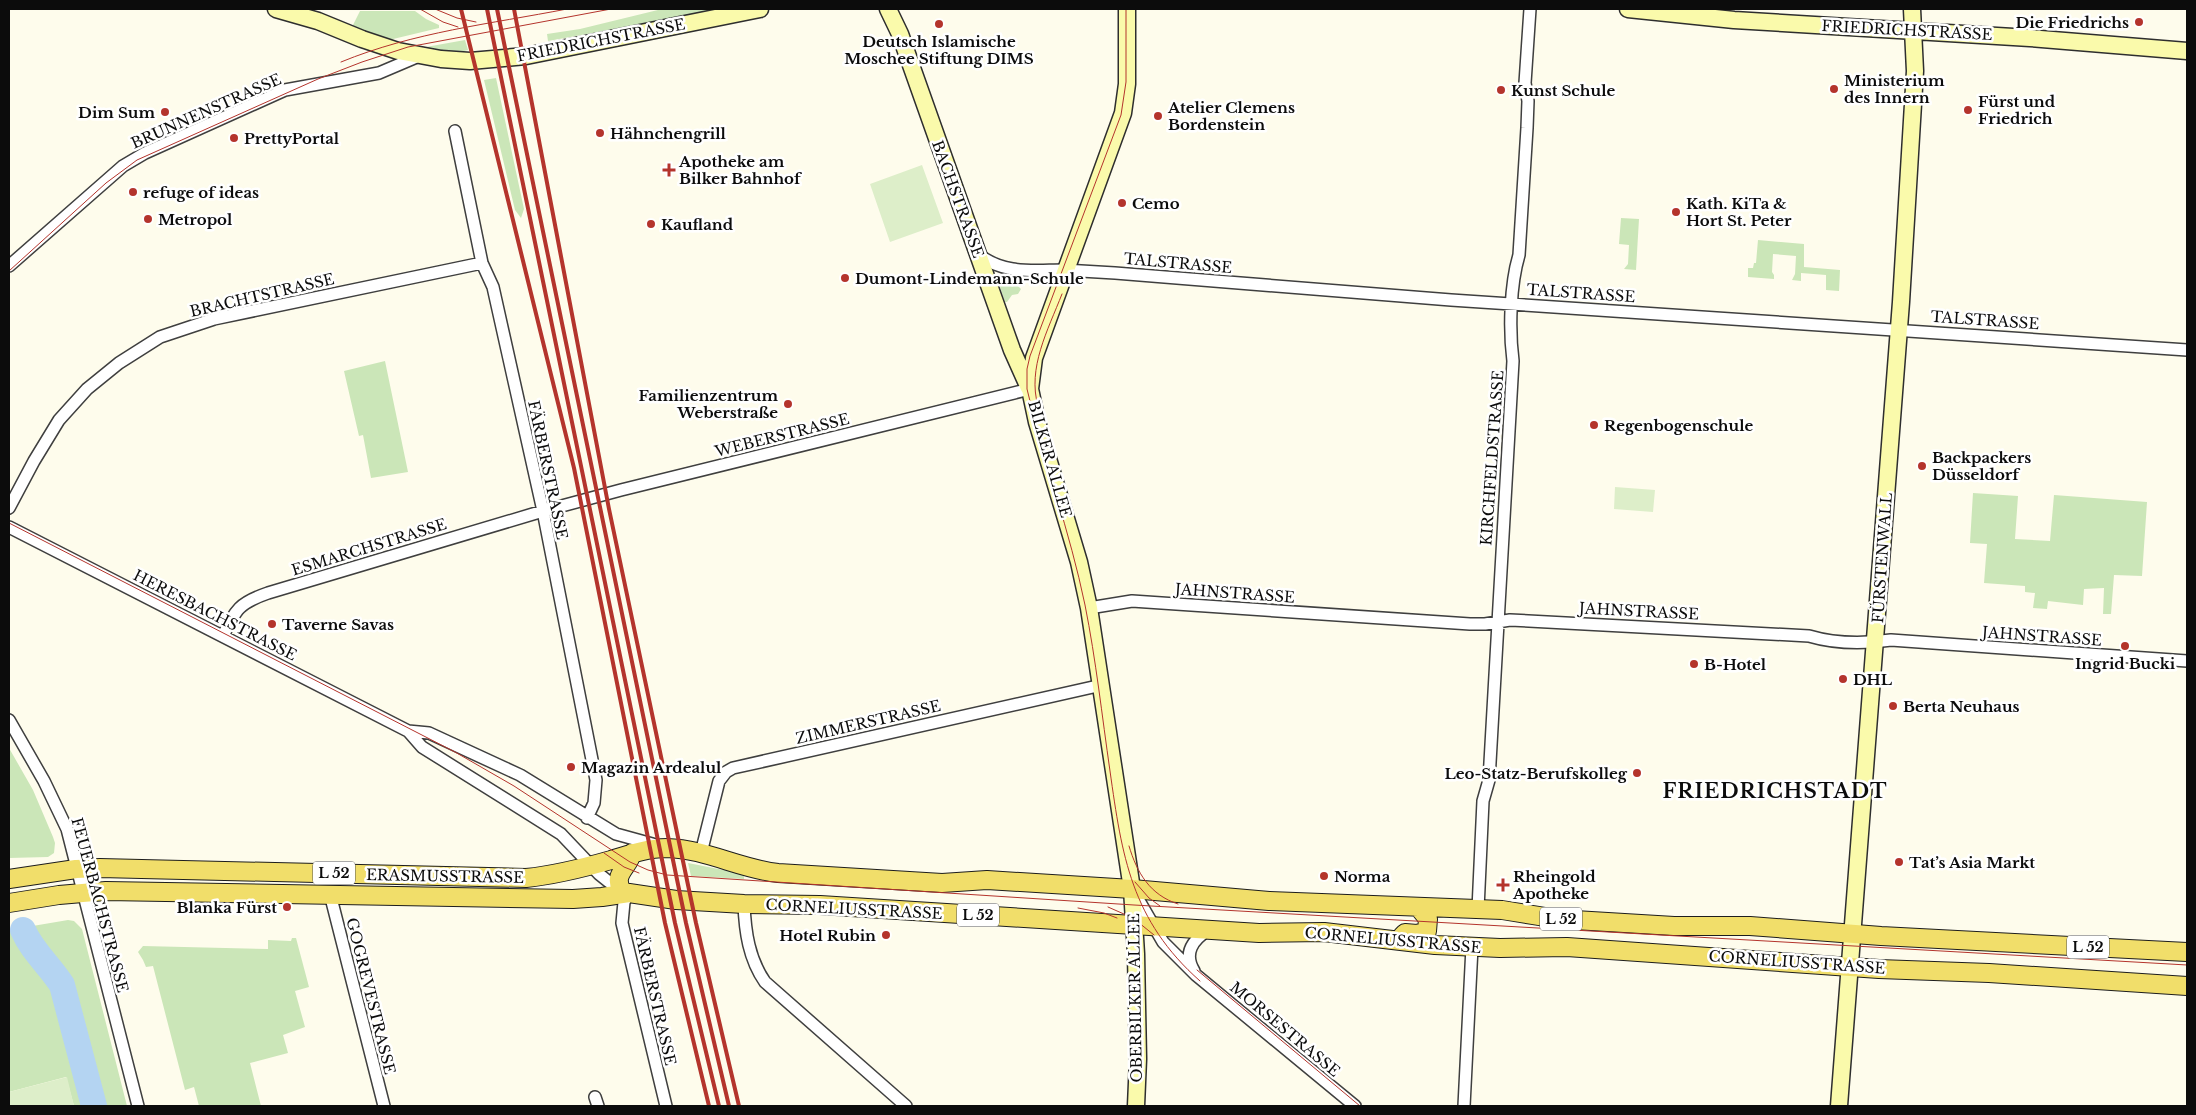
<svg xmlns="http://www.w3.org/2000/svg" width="2196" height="1115" font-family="'Libre Baskerville',serif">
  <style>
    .green { fill: #cbe6b8 }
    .pitch { fill: #ddeec9 }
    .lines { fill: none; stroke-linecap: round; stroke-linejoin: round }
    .river { stroke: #b4d4f2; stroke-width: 26 }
    .street-casing { stroke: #3f3f3f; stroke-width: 14 }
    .secondary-casing { stroke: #2e2e2e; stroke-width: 19 }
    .primary-casing { stroke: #1d1d1d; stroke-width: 20 }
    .street { stroke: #fff; stroke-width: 11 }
    .secondary { stroke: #fafaab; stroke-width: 16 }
    .primary { stroke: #f1de6a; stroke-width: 18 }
    .tram { stroke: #b4342c; stroke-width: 1 }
    .rail { stroke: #b4342c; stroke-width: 4 }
    .poi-dot { fill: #b4342c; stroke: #fff; stroke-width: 2 }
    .labels { text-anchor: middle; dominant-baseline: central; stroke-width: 5; stroke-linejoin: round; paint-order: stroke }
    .shield { fill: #fff; stroke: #555; stroke-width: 1 }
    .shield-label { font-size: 14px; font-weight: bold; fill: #0c0c0c }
    .poi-label { font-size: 15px; font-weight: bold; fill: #0c0c0c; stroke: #fff; text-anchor: start }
    .street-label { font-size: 15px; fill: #0c0c0c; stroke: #fff }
    .district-label { font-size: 20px; font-weight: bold; letter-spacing: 1px; fill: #0c0c0c; stroke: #fff }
  </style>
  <rect width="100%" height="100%" fill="#fefcec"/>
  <!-- green -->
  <path class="green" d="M 662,9 L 726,9 L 548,41 L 547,34 L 580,29 Z
    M 360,11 L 415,11 L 426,19 L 439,25 L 439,28 L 389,40 L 352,27 Z
    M 465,40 L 468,50 L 460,52 L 426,49 L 426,47 Z
    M 496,78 L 524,209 L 521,218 L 515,210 L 484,80 Z
    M 1621,218 L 1639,219 L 1636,270 L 1624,269 L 1628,264 L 1629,245 L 1619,244 Z
    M 1758,240 L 1804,244 L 1804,267 L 1840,270 L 1839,291 L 1826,290 L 1826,275 L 1801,273 L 1801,281 L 1792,280 L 1795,274 L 1796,256 L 1773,254 L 1772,272 L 1774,275 L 1774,279 L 1748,277 L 1748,268 L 1753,268 L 1754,263 L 1756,263 Z
    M 1004,282 L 1016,284 L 1021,289 L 1018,294 L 1012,295 L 1007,302 L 1005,302 L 1000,287 L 1001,283 Z
    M 385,361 L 408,472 L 371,478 L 363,435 L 359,436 L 344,371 Z
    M 1973,493 L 2018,496 L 2015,539 L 2050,541 L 2054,495 L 2147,502 L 2142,576 L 2114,575 L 2111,614 L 2103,614 L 2104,588 L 2084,589 L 2083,605 L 2048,601 L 2047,609 L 2033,608 L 2035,593 L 2025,592 L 2025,586 L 1984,583 L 1987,544 L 1970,543 Z
    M 9,748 L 33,790 L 53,837 L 55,843 L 54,853 L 48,857 L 9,858 Z
    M 688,863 L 744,874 L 744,879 L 691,876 Z
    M 68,920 L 74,921 L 82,929 L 127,1106 L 74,1106 L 66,1077 L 9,1092 L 9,930 Z
    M 292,938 L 296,938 L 309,987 L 295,991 L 305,1027 L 283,1035 L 288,1053 L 250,1063 L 261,1106 L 199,1106 L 194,1087 L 185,1090 L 153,966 L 146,967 L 143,960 L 138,952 L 143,946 L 268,949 L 268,940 L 291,941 Z"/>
  <!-- pitch -->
  <path class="pitch" d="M 922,165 L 943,223 L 890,242 L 870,184 Z
    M 1615,487 L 1655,490 L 1653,512 L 1614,509 Z
    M 67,1077 L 74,1106 L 9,1106 L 9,1092 Z"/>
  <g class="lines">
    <!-- river -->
    <path class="river" d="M 23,930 C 32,951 50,966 62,985 L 94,1106"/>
    <!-- street casing -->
    <g class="street-casing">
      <path id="street" d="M 455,131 L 482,263 L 493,287 L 543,511 L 596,780 L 594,803 L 587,818
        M 978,254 C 1004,275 1034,270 1064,270 C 1081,271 1098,272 1115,273 L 1451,300 L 2187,350
        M 9,266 L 123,166 L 145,153 L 285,90 L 379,73 L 419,56
        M 9,508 L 34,461 L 59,420 L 87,389 L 119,363 L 160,337 L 214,319 L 482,263
        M 9,527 L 408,731 L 422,747 L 561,834 L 599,874 L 609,882 L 629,893 L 624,902 L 622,923 L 666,1106
        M 1089,608 L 1132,601 L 1470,624 L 1485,624 L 1510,620 L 1809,636 C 1836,644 1863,644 1891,640 L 2187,661
        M 223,636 C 236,609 239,603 268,593 L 543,511 L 621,490 L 1030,389
        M 9,720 L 44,781 L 67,829 L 138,1106
        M 408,731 L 429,733 L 520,775 L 616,834 L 656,845
        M 701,853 L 719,781 L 726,772 L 733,768 L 1102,685
        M 1134,892 L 1163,942 L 1196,975 L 1355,1106
        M 330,894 L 384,1106
        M 744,904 C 745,932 749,959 765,982 L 906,1106
        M 1478,909 L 1483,801 L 1489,780 L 1513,361 C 1509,330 1510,285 1519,255 L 1527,128 L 1528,101 L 1525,83 L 1530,9
        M 1194,971 C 1183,953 1193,940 1208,930
        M 595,1097 L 598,1106
        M 1464,1106 L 1472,947"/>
    </g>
    <!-- secondary casing -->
    <g class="secondary-casing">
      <path id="secondary" d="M 276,9 L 318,21 L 362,39 L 398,51 L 441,59 L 470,61 L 526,56 L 760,9
        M 888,9 L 900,34 L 1012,350 L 1029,388
        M 1127,9 L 1127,84 L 1123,113 L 1034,358 L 1030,389 L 1037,422 L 1079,562 L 1089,608 L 1132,889 L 1136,954 L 1138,1059 L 1136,1106
        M 1628,9 L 1734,20 L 2030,38 L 2187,51
        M 1839,1106 L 1901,302 L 1915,71 L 1912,9"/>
    </g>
    <!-- primary casing -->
    <g class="primary-casing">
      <path id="primary" d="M 9,879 L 76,869 L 100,868 L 526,878 C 555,875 583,868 611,860 C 630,854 648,848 667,848 C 706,849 740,869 778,873 L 942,883 L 987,880 L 1132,889 L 1269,901 L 1502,910 L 1558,919 L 1674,926 L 1750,926 L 1881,936 L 2187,952
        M 621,889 C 613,874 629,867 632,853
        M 9,903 L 59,895 L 106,891 L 573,899 L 602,897 L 629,893 L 676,900 L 744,904 L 820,905 L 1259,933 L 1324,932 L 1435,945 L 1500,948 L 1567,947 L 1879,969 L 1989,973 L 2187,986
        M 1402,936 L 1405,933 L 1417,934 L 1427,931 L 1428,919 L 1419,908"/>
    </g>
    <!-- street -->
    <use href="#street" class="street"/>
    <!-- secondary -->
    <use href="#secondary" class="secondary"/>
    <!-- primary -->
    <use href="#primary" class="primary"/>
    <!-- tram -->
    <path class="tram" d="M 420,9 L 443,22 L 458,27
      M 435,9 L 457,18 L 476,22
      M 1126,9 L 1126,82 L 1121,115 L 1030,356 L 1027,369 L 1027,389 C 1044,462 1070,532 1085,605 C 1096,660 1102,716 1110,771 C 1122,856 1131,920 1200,981
      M 341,62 C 414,32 490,24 567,9
      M 9,271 L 106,183 L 137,160 L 318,79 L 362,62 L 408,47 L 611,9
      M 1038,406 C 1027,368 1048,330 1062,294
      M 9,523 L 455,752 L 514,786 L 630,862 L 648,870 L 667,875 L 1134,905 L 2187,965
      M 1129,846 C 1137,873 1150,895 1178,904
      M 604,853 L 624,867 L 639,873
      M 1135,882 L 1149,898 L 1160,906
      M 1108,907 L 1133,918 L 1154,935
      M 1078,908 L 1104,913 L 1117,918
      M 1197,970 L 1360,1106"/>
    <!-- rail -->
    <path class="rail" d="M 461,9 L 574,468 L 665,923 L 709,1106
      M 487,9 L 675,923 L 719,1106
      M 497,9 L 686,923 L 729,1106
      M 514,9 L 609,509 L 696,923 L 739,1106"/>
  </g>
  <!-- markers -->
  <g class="poi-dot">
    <circle cx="2139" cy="22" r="5"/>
    <circle cx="939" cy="24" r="5"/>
    <circle cx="1834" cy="89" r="5"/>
    <circle cx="1501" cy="90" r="5"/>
    <circle cx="1968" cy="110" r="5"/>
    <circle cx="165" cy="112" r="5"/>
    <circle cx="1158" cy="116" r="5"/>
    <circle cx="600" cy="133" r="5"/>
    <circle cx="234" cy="138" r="5"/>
    <path d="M666.5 162.5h5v5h5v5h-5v5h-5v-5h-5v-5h5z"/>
    <circle cx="133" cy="192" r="5"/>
    <circle cx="1122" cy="203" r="5"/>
    <circle cx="1676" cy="212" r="5"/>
    <circle cx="148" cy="219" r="5"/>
    <circle cx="651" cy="224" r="5"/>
    <circle cx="845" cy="278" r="5"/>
    <circle cx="788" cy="404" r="5"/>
    <circle cx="1594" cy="425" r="5"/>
    <circle cx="1922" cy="466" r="5"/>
    <circle cx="272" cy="624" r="5"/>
    <circle cx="2125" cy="646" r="5"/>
    <circle cx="1694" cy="664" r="5"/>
    <circle cx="1843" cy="679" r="5"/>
    <circle cx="1893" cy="706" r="5"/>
    <circle cx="571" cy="767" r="5"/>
    <circle cx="1637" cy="773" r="5"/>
    <circle cx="1899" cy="862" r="5"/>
    <circle cx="1324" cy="876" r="5"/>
    <path d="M1500.5 877.5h5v5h5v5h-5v5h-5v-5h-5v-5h5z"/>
    <circle cx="287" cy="907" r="5"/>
    <circle cx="886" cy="935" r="5"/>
  </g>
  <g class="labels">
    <!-- shield labels -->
    <g class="shield">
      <rect x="313" y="861.5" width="42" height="23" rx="4"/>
      <rect x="957" y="903.5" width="42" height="23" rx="4"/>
      <rect x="1540" y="907.5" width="42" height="23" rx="4"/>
      <rect x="2067" y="935.5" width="42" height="23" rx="4"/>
    </g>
    <g class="shield-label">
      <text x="334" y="873">L 52</text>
      <text x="978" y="915">L 52</text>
      <text x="1561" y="919">L 52</text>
      <text x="2088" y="947">L 52</text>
    </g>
    <!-- poi labels -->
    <g class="poi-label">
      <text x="2129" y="22" text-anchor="end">Die Friedrichs</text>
      <text x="939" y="41" text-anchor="middle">Deutsch Islamische<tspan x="939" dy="17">Moschee Stiftung DIMS</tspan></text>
      <text x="1844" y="80">Ministerium<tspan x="1844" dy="17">des Innern</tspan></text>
      <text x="1511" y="90">Kunst Schule</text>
      <text x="1978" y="101">Fürst und<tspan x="1978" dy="17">Friedrich</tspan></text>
      <text x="1168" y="107">Atelier Clemens<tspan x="1168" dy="17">Bordenstein</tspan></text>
      <text x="155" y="112" text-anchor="end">Dim Sum</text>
      <text x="610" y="133">Hähnchengrill</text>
      <text x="244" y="138">PrettyPortal</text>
      <text x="679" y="161">Apotheke am<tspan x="679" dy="17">Bilker Bahnhof</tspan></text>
      <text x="143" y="192">refuge of ideas</text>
      <text x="1132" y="203">Cemo</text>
      <text x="1686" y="203">Kath. KiTa &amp;<tspan x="1686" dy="17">Hort St. Peter</tspan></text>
      <text x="158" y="219">Metropol</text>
      <text x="661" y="224">Kaufland</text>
      <text x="855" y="278">Dumont-Lindemann-Schule</text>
      <text x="778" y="395" text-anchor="end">Familienzentrum<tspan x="778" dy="17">Weberstraße</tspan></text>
      <text x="1604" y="425">Regenbogenschule</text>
      <text x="1932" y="457">Backpackers<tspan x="1932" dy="17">Düsseldorf</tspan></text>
      <text x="282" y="624">Taverne Savas</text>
      <text x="2125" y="663" text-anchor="middle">Ingrid Bucki</text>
      <text x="1704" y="664">B-Hotel</text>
      <text x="1853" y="679">DHL</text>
      <text x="1903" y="706">Berta Neuhaus</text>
      <text x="581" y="767">Magazin Ardealul</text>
      <text x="1627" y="773" text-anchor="end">Leo-Statz-Berufskolleg</text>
      <text x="1909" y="862">Tat’s Asia Markt</text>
      <text x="1334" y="876">Norma</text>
      <text x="1513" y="876">Rheingold<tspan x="1513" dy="17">Apotheke</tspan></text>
      <text x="277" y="907" text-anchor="end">Blanka Fürst</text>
      <text x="876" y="935" text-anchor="end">Hotel Rubin</text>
    </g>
    <!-- street labels -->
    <g class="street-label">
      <text transform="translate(1907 30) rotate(3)">FRIEDRICHSTRASSE</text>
      <text transform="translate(601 40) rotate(-11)">FRIEDRICHSTRASSE</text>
      <text transform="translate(206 111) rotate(-24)">BRUNNENSTRASSE</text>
      <text transform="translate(958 199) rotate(70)">BACHSTRASSE</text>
      <text transform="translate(1178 263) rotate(5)">TALSTRASSE</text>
      <text transform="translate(1581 293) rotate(4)">TALSTRASSE</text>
      <text transform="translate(262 295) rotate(-13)">BRACHTSTRASSE</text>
      <text transform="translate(1985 320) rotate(4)">TALSTRASSE</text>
      <text transform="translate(782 435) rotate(-14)">WEBERSTRASSE</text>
      <text transform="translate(1492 458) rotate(-86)">KIRCHFELDSTRASSE</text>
      <text transform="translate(1050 459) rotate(74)">BILKER ALLEE</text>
      <text transform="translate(548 470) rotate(78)">FÄRBERSTRASSE</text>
      <text transform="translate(369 547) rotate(-17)">ESMARCHSTRASSE</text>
      <text transform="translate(1882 558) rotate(-86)">FÜRSTENWALL</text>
      <text transform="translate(1235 593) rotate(4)">JAHNSTRASSE</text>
      <text transform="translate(1639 611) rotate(3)">JAHNSTRASSE</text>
      <text transform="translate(215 615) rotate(27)">HERESBACHSTRASSE</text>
      <text transform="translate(2042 636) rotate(4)">JAHNSTRASSE</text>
      <text transform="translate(868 722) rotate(-13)">ZIMMERSTRASSE</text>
      <text transform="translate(445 876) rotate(1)">ERASMUSSTRASSE</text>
      <text transform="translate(100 905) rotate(75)">FEUERBACHSTRASSE</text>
      <text transform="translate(854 909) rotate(3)">CORNELIUSSTRASSE</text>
      <text transform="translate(1393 940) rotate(5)">CORNELIUSSTRASSE</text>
      <text transform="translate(1797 962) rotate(4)">CORNELIUSSTRASSE</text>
      <text transform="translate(371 996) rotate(76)">GOGREVESTRASSE</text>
      <text transform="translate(655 996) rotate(77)">FÄRBERSTRASSE</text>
      <text transform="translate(1135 998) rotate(-91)">OBERBILKER ALLEE</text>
      <text transform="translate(1285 1029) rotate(40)">MORSESTRASSE</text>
    </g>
    <!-- district labels -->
    <g class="district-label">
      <text x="1775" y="791">FRIEDRICHSTADT</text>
    </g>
  </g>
  <!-- border -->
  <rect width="2196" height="1115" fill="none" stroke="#0c0c0c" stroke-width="20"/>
</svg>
